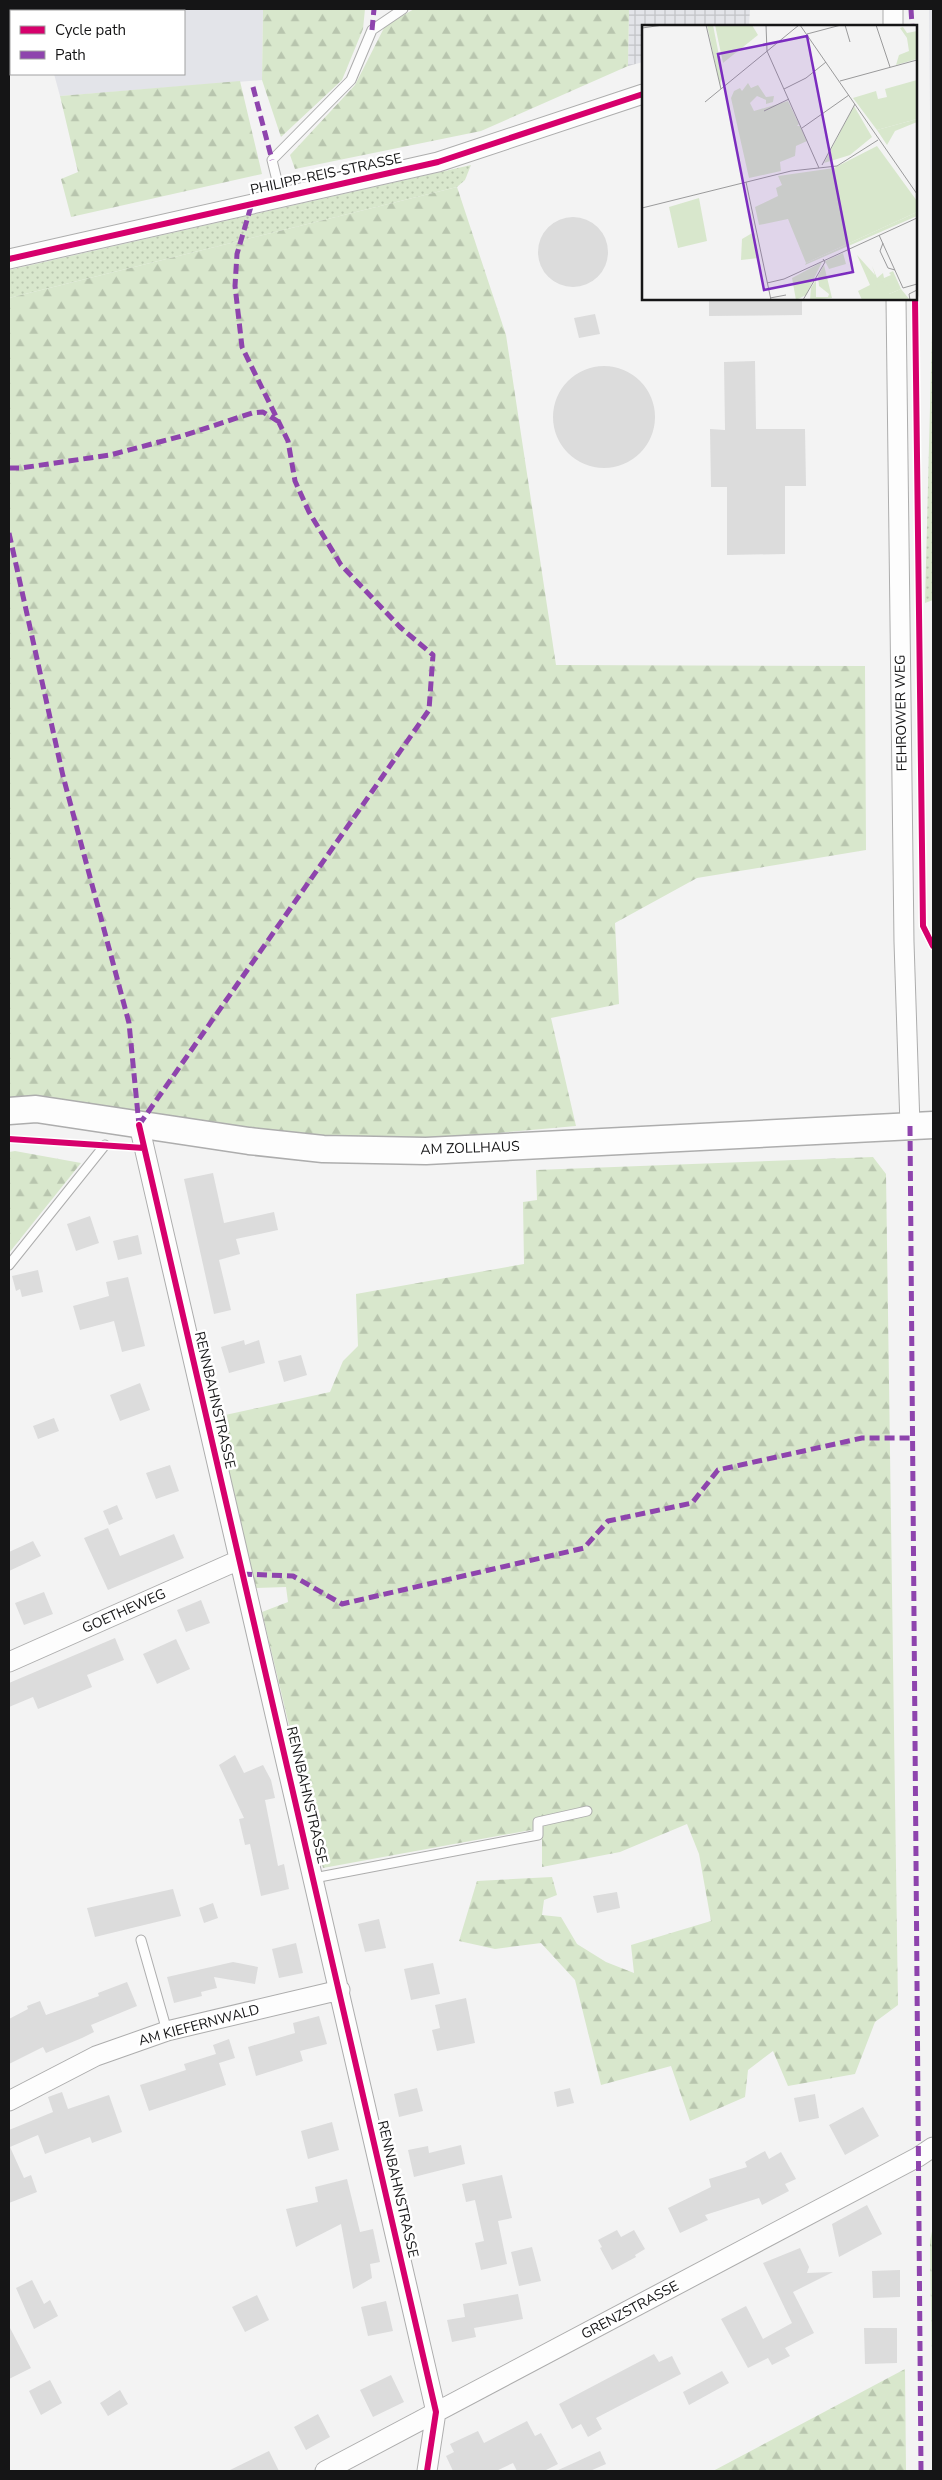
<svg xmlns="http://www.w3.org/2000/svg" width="942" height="2480" font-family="'Nunito Sans',sans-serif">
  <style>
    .built { fill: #e3e4e9 }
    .industrial { fill: url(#industrial-grid) }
    .grass { fill: url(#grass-dots) }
    .forest { fill: url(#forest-firs) }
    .building { fill: #dcdcdc }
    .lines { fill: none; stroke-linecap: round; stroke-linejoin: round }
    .lane-casing { stroke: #adadad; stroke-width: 11 }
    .street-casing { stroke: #adadad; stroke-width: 21 }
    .secondary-casing { stroke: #adadad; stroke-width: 29 }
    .lane { stroke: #fdfdfd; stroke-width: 9 }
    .street { stroke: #fdfdfd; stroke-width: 19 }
    .secondary { stroke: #fdfdfd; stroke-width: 26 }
    .quiet { stroke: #8e44ad; stroke-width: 5; stroke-dasharray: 10 5; stroke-linecap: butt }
    .cycleway-casing { stroke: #fff; stroke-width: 9 }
    .cycleway { stroke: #d6006c; stroke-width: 6 }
    .labels { text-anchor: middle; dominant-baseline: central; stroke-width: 5; stroke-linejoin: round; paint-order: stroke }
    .street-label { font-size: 14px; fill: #151516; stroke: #fff }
    .inset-road { fill: none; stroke: #9a9a9b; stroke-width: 1 }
    .view { fill: #7b2cbf; fill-opacity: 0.15; stroke: #7b2cbf; stroke-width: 2.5 }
    .inset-edge { fill: none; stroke: #151516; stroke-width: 2.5 }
  </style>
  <defs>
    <pattern id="industrial-grid" width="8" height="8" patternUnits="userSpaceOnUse" patternTransform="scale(1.25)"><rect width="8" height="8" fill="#e3e4e9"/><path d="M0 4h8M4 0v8" fill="none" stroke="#c2c3c7"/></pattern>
    <pattern id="grass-dots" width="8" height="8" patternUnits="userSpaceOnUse" patternTransform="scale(1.25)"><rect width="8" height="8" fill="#d8e7cc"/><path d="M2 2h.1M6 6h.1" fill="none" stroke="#b8c5ae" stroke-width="1.8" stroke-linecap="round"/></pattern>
    <pattern id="forest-firs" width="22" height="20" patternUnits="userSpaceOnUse" patternTransform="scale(1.25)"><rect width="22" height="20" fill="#d8e7cc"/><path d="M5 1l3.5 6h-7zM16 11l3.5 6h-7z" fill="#b8c5ae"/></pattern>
  </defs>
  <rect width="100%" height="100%" fill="#f3f3f3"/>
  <!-- built -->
  <path class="built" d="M 38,9 L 263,9 L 262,80 L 60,96 L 54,74 L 184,74 L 184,11 L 39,11 Z
    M 929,9 L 933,9 L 933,328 L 932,328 Z"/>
  <!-- industrial -->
  <path class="industrial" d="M 629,9 L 750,9 L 749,26 L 643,26 L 643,62 L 628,66 Z"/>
  <!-- grass -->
  <path class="grass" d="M 471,165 L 465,180 L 457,187 L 9,298 L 9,270 Z
    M 932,328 L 933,600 L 925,603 Z"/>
  <!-- forest -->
  <path class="forest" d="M 263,9 L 365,9 L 363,29 L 342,80 L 281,137 L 262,80 Z
    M 414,9 L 629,9 L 628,66 L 481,131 L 295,169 L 290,155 L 355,85 L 385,26 Z
    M 240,81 L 262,174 L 71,217 L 61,179 L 78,172 L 60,96 Z
    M 457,187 L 506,335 L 556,665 L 865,666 L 866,850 L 697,878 L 615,923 L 619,1004 L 551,1018 L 576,1126 L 409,1141 L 275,1134 L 9,1099 L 9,298 Z
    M 15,1151 L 81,1163 L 9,1253 L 9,1152 Z
    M 873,1157 L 886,1174 L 898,2005 L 875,2022 L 855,2074 L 788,2086 L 773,2051 L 748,2070 L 745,2097 L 690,2121 L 671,2066 L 601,2085 L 575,1980 L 541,1943 L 495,1949 L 459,1941 L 477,1881 L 552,1877 L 557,1895 L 544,1900 L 542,1915 L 561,1917 L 577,1944 L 606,1962 L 634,1973 L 631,1945 L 711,1921 L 699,1854 L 687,1824 L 620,1852 L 542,1867 L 542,1828 L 323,1868 L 262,1612 L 288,1602 L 286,1587 L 256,1588 L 216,1417 L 330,1392 L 343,1361 L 358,1346 L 356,1294 L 524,1264 L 523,1202 L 537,1200 L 536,1170 Z
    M 933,2226 L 933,2448 L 930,2241 Z
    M 905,2369 L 906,2471 L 713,2471 Z"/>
  <!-- building -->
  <path class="building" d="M538 252a35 35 0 1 1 70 0a35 35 0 1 1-70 0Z
    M 709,299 L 802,299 L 802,315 L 709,316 Z
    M 595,314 L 600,334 L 579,338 L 574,318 Z
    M 755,361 L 756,429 L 805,429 L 806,486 L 785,486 L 785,554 L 727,555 L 727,487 L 711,487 L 710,429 L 725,430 L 724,362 Z
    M553 417a51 51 0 1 1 102 0a51 51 0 1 1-102 0Z
    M 213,1173 L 224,1223 L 274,1212 L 278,1230 L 236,1239 L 240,1254 L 219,1260 L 231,1310 L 214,1314 L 184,1179 Z
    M 90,1216 L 99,1243 L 76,1251 L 67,1224 Z
    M 138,1235 L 142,1254 L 118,1260 L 113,1241 Z
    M 38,1270 L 43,1292 L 22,1297 L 20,1289 L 16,1291 L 12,1276 Z
    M 128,1277 L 145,1346 L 122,1352 L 114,1321 L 80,1330 L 73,1306 L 109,1296 L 106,1282 Z
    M 244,1340 L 245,1345 L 259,1340 L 265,1363 L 229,1373 L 221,1347 Z
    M 301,1355 L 307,1375 L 284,1382 L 278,1361 Z
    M 140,1383 L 150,1410 L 120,1421 L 110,1395 Z
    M 54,1418 L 59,1431 L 38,1439 L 33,1426 Z
    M 170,1465 L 179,1491 L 156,1499 L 146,1473 Z
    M 117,1505 L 123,1519 L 109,1525 L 103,1511 Z
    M 108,1528 L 120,1556 L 174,1534 L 184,1558 L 108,1590 L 84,1538 Z
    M 33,1541 L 41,1556 L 9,1571 L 9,1552 Z
    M 44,1592 L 53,1614 L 24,1625 L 15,1603 Z
    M 201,1600 L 210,1623 L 186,1632 L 177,1610 Z
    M 115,1638 L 124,1660 L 87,1675 L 92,1687 L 38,1709 L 33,1697 L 9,1707 L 9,1683 Z
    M 176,1639 L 190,1669 L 157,1684 L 143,1654 Z
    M 235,1755 L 244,1773 L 263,1765 L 271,1780 L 275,1798 L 265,1800 L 278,1866 L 284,1864 L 289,1889 L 261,1896 L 250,1844 L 245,1845 L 239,1819 L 244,1818 L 219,1765 Z
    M 173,1889 L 181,1916 L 95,1937 L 87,1908 Z
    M 617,1892 L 620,1908 L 597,1913 L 593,1896 Z
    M 213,1903 L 218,1918 L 204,1923 L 199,1908 Z
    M 379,1919 L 386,1948 L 365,1952 L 358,1924 Z
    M 296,1943 L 303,1973 L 279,1978 L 272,1949 Z
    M 233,1962 L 258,1967 L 255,1984 L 214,1977 L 217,1988 L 201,1992 L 202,1996 L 174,2003 L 167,1977 Z
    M 433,1963 L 440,1994 L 411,2000 L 404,1969 Z
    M 127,1982 L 137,2006 L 91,2025 L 94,2032 L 82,2038 L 46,2053 L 43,2047 L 9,2064 L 9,2019 L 28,2009 L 27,2006 L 40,2001 L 46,2015 L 99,1996 L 98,1993 Z
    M 466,1998 L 475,2043 L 437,2051 L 432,2030 L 440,2028 L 435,2005 Z
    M 319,2016 L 327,2044 L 300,2051 L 303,2061 L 256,2076 L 248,2047 L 295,2033 L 293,2023 Z
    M 229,2039 L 235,2058 L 219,2063 L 226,2085 L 149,2111 L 140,2085 L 186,2070 L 184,2064 L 216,2054 L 213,2045 Z
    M 417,2088 L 423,2111 L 399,2117 L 394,2094 Z
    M 570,2088 L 574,2103 L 557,2107 L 554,2092 Z
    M 62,2092 L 68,2109 L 109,2095 L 122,2132 L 92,2143 L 90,2137 L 45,2154 L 38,2135 L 10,2147 L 24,2178 L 31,2175 L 37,2192 L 9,2203 L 9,2130 L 53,2112 L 48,2097 Z
    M 815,2094 L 819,2118 L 799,2122 L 794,2098 Z
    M 863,2107 L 879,2136 L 845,2155 L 829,2125 Z
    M 332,2122 L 339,2150 L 308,2159 L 301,2131 Z
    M 461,2145 L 465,2164 L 414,2177 L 408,2150 L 428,2146 L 429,2153 Z
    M 765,2151 L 769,2159 L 781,2152 L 796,2179 L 785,2184 L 789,2191 L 762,2205 L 759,2198 L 705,2215 L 708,2220 L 680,2233 L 668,2208 L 711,2187 L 709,2179 L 747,2167 L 745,2162 Z
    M 502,2175 L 512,2218 L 498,2221 L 507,2264 L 481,2270 L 475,2243 L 484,2241 L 475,2200 L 466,2202 L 462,2184 Z
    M 347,2179 L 360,2232 L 373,2229 L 380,2262 L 370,2264 L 372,2278 L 353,2289 L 341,2224 L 296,2247 L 286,2209 L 318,2202 L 315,2187 Z
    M 867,2205 L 882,2234 L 839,2257 L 832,2224 Z
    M 617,2230 L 621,2237 L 634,2230 L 645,2249 L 635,2255 L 636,2257 L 612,2270 L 600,2248 L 602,2247 L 598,2240 Z
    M 532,2247 L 541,2281 L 519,2286 L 511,2252 Z
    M 800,2248 L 809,2267 L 807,2273 L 833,2272 L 793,2292 L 814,2333 L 785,2348 L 790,2356 L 772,2365 L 768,2358 L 748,2368 L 721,2319 L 746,2306 L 763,2339 L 792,2323 L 763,2263 Z
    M 900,2270 L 900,2297 L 873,2298 L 872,2271 Z
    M 32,2280 L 44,2304 L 50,2300 L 58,2316 L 34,2329 L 16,2288 Z
    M 518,2294 L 523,2319 L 474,2328 L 476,2337 L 452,2342 L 447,2320 L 465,2317 L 463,2304 Z
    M 257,2295 L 269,2320 L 245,2332 L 232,2307 Z
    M 386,2301 L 393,2331 L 368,2336 L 361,2307 Z
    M 9,2326 L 31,2368 L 9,2379 Z
    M 864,2328 L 897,2328 L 897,2363 L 865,2364 Z
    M 654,2354 L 659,2362 L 672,2356 L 681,2374 L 596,2418 L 602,2429 L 588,2437 L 581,2424 L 572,2429 L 559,2404 Z
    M 722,2371 L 729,2383 L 689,2405 L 683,2392 Z
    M 391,2375 L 404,2402 L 373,2417 L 360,2390 Z
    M 50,2380 L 62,2403 L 41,2415 L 29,2391 Z
    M 120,2390 L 128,2404 L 108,2416 L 100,2403 Z
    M 318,2414 L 330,2437 L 306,2450 L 294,2427 Z
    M 527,2421 L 535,2436 L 541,2433 L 558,2464 L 544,2471 L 517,2471 L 513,2463 L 496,2471 L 453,2471 L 446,2456 L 454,2452 L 450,2444 L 478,2431 L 484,2443 Z
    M 269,2451 L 279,2471 L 228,2471 Z
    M 600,2451 L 606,2464 L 590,2471 L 556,2471 Z"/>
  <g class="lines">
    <!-- lane casing -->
    <g class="lane-casing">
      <path id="lane" d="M 281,197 L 272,160 L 351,80 L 372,30 L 403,9
        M 9,1265 L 105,1145
        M 314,1878 L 538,1835 L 538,1822 L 587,1811
        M 141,1940 L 167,2031"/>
    </g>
    <!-- street casing -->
    <g class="street-casing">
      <path id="street" d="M 893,9 L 893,26
        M 9,259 L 438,162 L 643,94
        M 896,299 L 904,942 L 910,1126
        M 139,1125 L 436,2412 L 427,2471
        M 9,1662 L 239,1560
        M 9,2101 L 96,2056 L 167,2031 L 340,1990
        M 325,2471 L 918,2157 L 933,2147"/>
    </g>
    <!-- secondary casing -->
    <g class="secondary-casing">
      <path id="secondary" d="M 9,1111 L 36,1109 L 249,1141 L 323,1149 L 426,1151 L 933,1125"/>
    </g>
    <!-- lane -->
    <use href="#lane" class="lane"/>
    <!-- street -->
    <use href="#street" class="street"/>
    <!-- secondary -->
    <use href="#secondary" class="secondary"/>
    <!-- quiet -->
    <path class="quiet" d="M 911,9 L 912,26
      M 372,30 L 374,9
      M 253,87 L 272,160
      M 9,468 L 21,468 L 110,455 L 182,436 L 252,413 L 263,412 L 279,422
      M 9,533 L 63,776 L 129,1023 L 139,1125
      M 139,1125 L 429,710 L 433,655 L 400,627 L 341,565 L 309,512 L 295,481 L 288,441 L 242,347 L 235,286 L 237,254 L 252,203
      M 910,1126 L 921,2471
      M 242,1574 L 293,1576 L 342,1604 L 584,1548 L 608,1521 L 692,1503 L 718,1470 L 862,1438 L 912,1438"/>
    <!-- cycleway casing -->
    <g class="cycleway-casing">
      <path id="cycleway" d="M 9,259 L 438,162 L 643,94
        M 915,299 L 923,926 L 933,946
        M 139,1125 L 436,2412 L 427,2471
        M 9,1139 L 144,1148"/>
    </g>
    <!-- cycleway -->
    <use href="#cycleway" class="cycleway"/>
  </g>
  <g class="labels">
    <!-- street labels -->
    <g class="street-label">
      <text transform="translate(326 174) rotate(-12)">PHILIPP-REIS-STRASSE</text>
      <text transform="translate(901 713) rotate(-91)">FEHROWER WEG</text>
      <text transform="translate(470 1148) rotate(-2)">AM ZOLLHAUS</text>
      <text transform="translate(215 1400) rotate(77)">RENNBAHNSTRASSE</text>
      <text transform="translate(124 1611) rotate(-24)">GOETHEWEG</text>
      <text transform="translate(307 1795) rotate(77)">RENNBAHNSTRASSE</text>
      <text transform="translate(199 2025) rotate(-15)">AM KIEFERNWALD</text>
      <text transform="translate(398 2189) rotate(77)">RENNBAHNSTRASSE</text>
      <text transform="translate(630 2310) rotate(-28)">GRENZSTRASSE</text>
    </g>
  </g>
  <!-- overview -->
  <g transform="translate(642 25)">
    <rect width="275" height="275" fill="#f3f3f3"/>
    <path d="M 275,94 L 275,97 L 253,106 L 245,120 L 235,105 ZM 275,187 L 275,191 L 163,240 L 164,238 ZM 112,207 L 117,233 L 99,235 L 100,214 ZM 215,230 L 233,250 L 230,241 L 235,253 L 241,248 L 242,253 L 249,250 L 247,248 L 251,246 L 259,264 L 247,269 L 244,275 L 220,275 L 216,266 L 228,260 Z" fill="#d8e7cc"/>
    <path d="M 65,0 L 71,0 L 81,51 L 78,60 ZM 73,0 L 110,0 L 116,10 L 81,38 ZM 261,2 L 265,8 L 275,6 L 275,34 L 254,40 L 257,30 L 267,26 L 265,13 L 258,3 ZM 275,55 L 275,94 L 235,105 L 211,73 L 234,66 L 236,74 L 245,72 L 243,64 ZM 106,58 L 109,63 L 116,60 L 124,72 L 132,71 L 131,77 L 124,79 L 124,75 L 115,71 L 108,78 L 112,86 L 146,76 L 157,99 L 155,101 L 158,101 L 165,116 L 154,121 L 153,131 L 138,137 L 139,146 L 107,153 L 89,73 L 92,66 L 98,63 L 100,66 ZM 212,81 L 230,112 L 208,130 L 182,138 ZM 235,121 L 275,176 L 275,187 L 164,238 L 146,194 L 117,200 L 113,182 L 136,171 L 134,163 L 140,160 L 136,151 L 192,143 ZM 57,173 L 65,216 L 36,223 L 27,182 ZM 201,228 L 204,239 L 187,244 L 183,236 ZM 180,237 L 164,270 L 154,275 L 150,253 ZM 182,240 L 190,273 L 168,275 L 169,263 L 174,255 L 174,272 L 186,272 L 187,269 L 177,261 L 176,251 ZM 240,256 L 247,262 L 247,269 L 259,264 L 268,275 L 244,275 L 233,259 Z" fill="#d8e7cc"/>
    <path class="inset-road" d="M 64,0 L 79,64M 124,0 L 125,26 L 177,143M 158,0 L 275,169M 203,0 L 208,17M 234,0 L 248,42M 0,3 L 21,0M 165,9 L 199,0M 198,56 L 275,35M 142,64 L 164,53 L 184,37M 63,77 L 157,0M 122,86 L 147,74M 160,103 L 207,70M 180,140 L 213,79M 104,157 L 129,275M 0,183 L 149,146 L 195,141 L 236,115M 237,210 L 261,263 L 275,259M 241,218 L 238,226 L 246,243 L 253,245M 125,258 L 142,254 L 275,193M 128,273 L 144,270M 161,275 L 183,237 L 181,234M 268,275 L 267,269 L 275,265"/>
    <path class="view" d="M 165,11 L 211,247 L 122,265 L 76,29 Z"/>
    <rect width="275" height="275" class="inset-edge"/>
  </g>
  <!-- border -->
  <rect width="942" height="2480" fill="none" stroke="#151516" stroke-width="20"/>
  <!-- legend -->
  <rect x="10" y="10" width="175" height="65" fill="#ffffff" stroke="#a1a1a2"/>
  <rect x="20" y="26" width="25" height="8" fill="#d6006c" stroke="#a1a1a2"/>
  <text x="55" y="35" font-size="15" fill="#151516">Cycle path</text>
  <rect x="20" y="51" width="25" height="8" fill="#8e44ad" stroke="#a1a1a2"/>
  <text x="55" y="60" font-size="15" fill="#151516">Path</text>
</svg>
